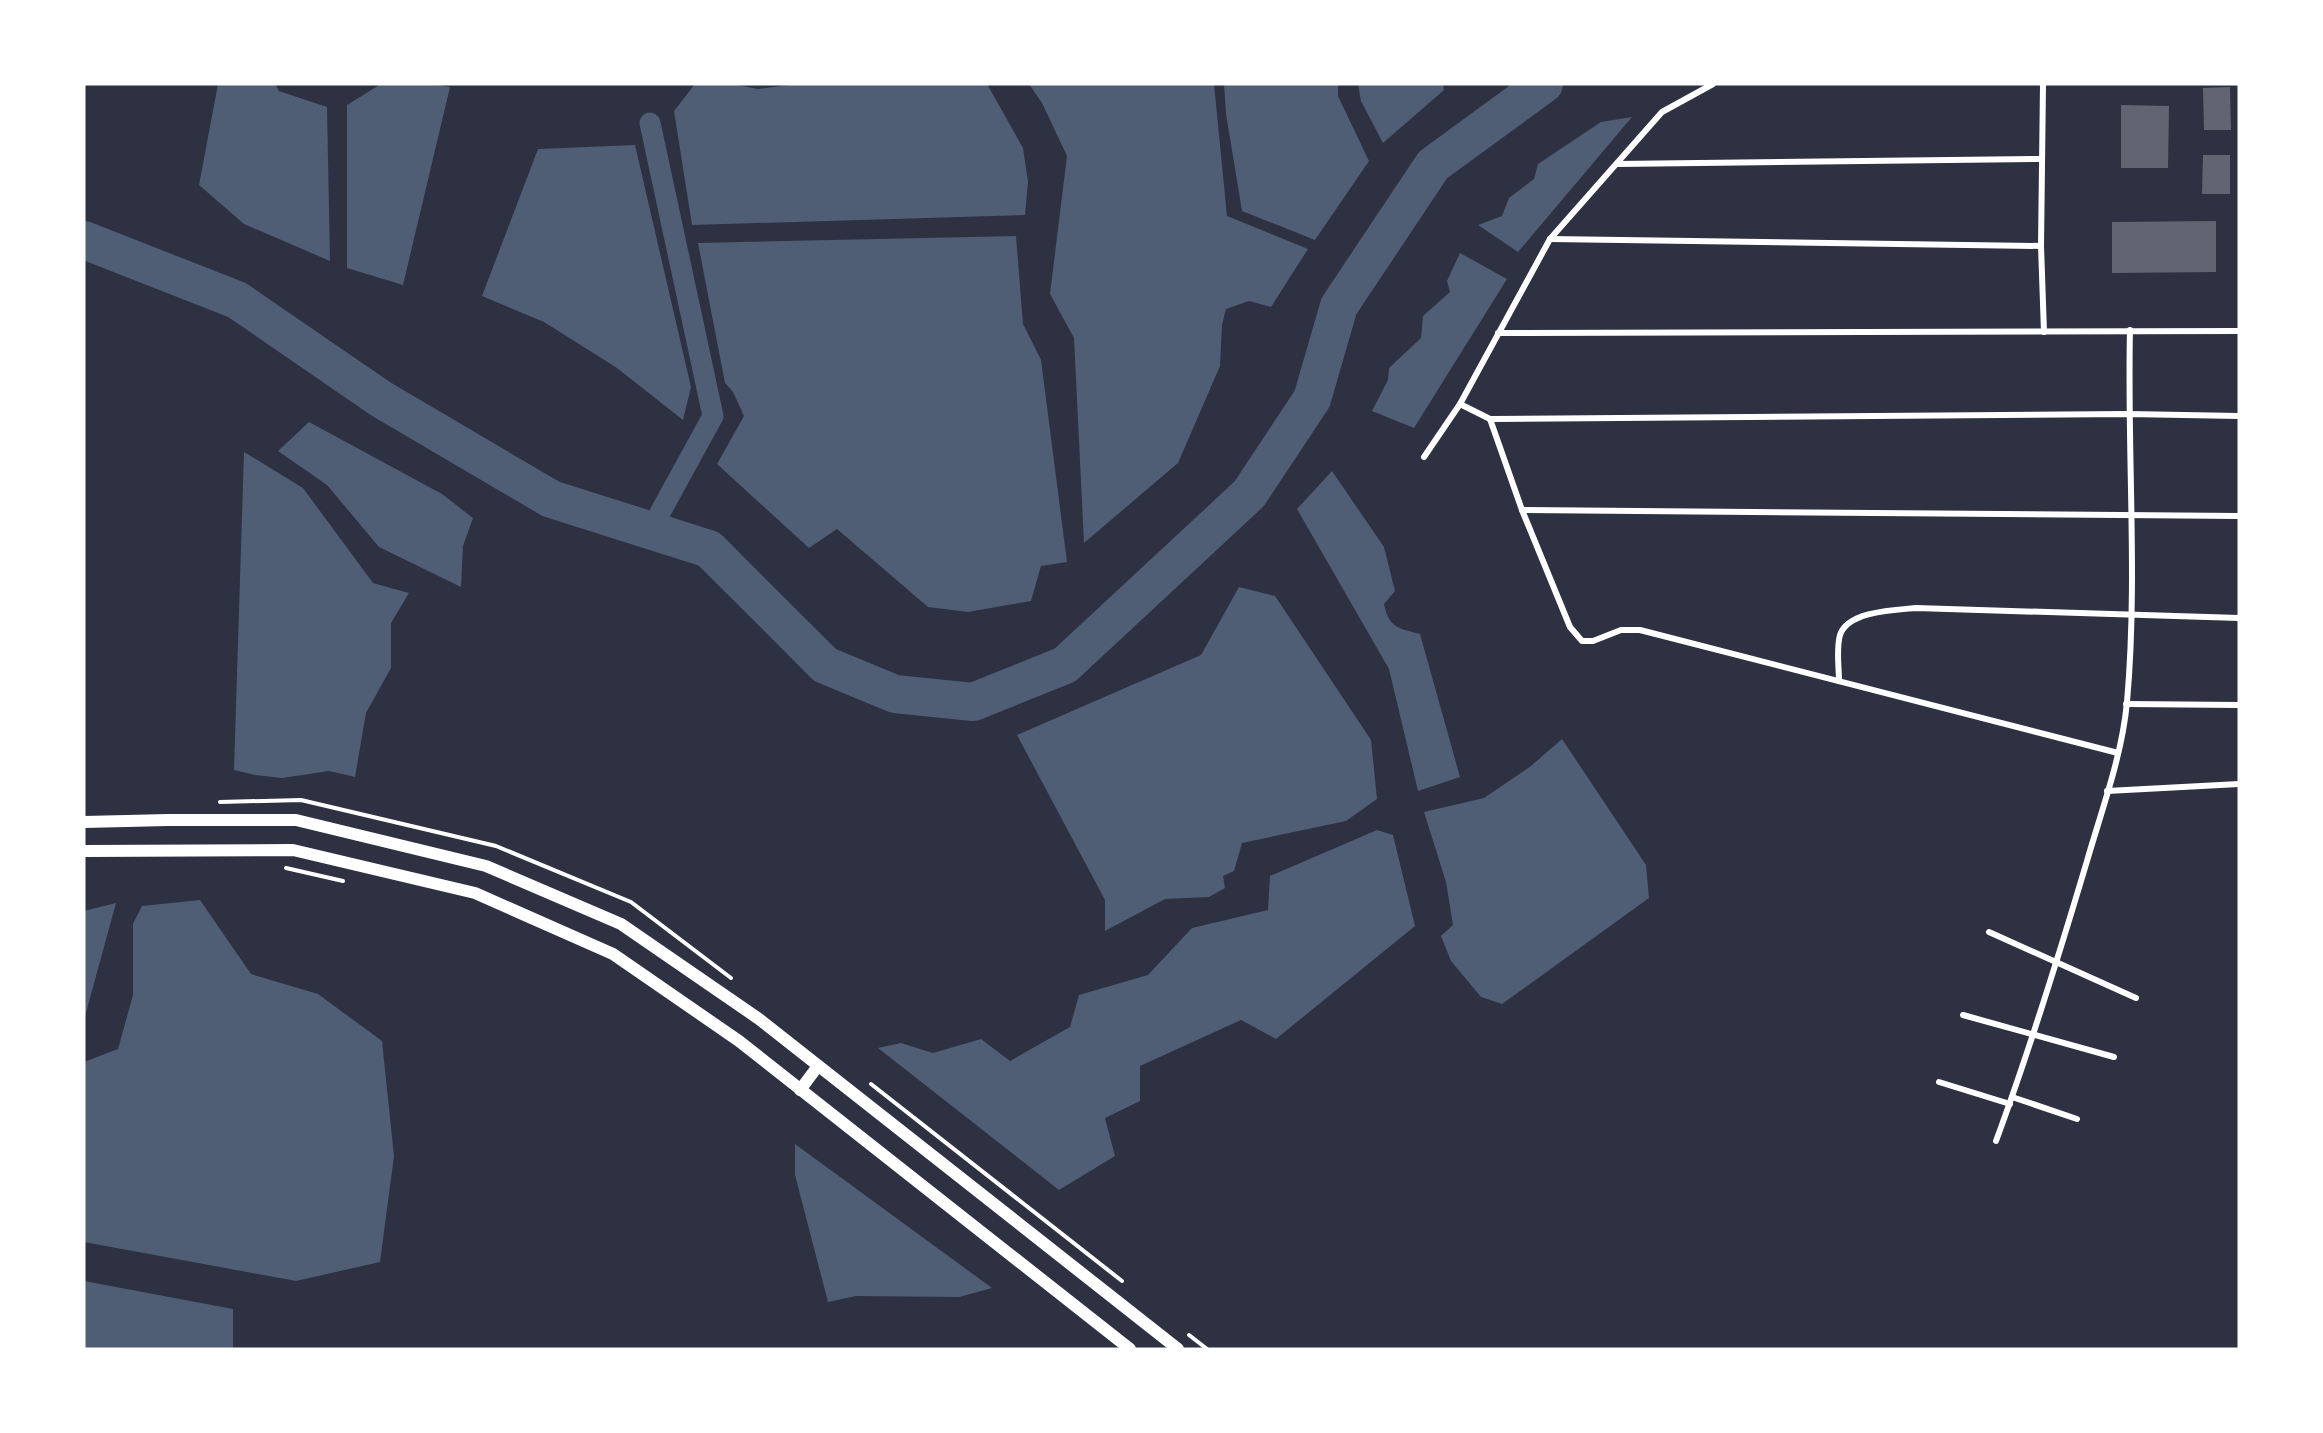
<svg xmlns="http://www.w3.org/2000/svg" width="2323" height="1433" font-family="Cabin,sans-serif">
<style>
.water{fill:#4f5d75}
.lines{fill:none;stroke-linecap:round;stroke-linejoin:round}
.canal{stroke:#4f5d75;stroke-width:21}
.river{stroke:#4f5d75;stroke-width:38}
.building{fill:#626471}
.path{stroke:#fff;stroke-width:4}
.minor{stroke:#fff;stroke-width:6}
.secondary{stroke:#fff;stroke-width:12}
</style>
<rect width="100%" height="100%" fill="#2d3142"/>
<g class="water">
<path d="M218 84H275L279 91 327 107 330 261 244 224 199 185Z"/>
<path d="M381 84H430L450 87 403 285 347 268V105Z"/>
<path d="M695 84H732L758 89 797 84H987L1023 148 1028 182 1025 215 692 225 674 111Z"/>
<path d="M1029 84H1214L1227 216 1308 249 1271 307 1249 301 1226 309 1222 325 1220 366 1178 463 1084 543 1074 338 1050 294 1067 156 1042 103Z"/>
<path d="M1224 84H1338V96L1369 161 1315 240 1242 211 1226 114Z"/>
<path d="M1358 84H1443L1444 90 1383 143 1361 101Z"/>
<path d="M1632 117 1518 252 1478 225 1502 216 1509 198 1534 179 1538 164 1601 122Z"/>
<path d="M635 145 691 387 683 420 617 368 544 322 482 296 538 149Z"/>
<path d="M1016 236 1023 324 1041 360 1067 562 1041 566 1031 601 968 612 928 607 837 529 809 548 717 464 744 416 733 392 725 383 698 243Z"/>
<path d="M1460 253 1507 279 1414 428 1372 411 1388 380 1389 368 1421 338 1423 316 1450 292 1447 281Z"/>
<path d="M309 422 442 494 473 518 463 546 461 587 379 547 327 485 278 451Z"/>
<path d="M244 452 303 488 373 583 409 593 391 623V668L366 713 355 777 329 771 282 778 255 775 234 770Z"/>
<path d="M1332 471 1384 547 1395 591 1384 604C1389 628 1398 628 1420 634L1460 777 1418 791 1389 669 1297 509Z"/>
<path d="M1239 587 1275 596 1371 740 1377 799 1346 821 1242 843 1234 871 1223 876 1225 888 1209 897 1165 899 1105 931V900L1017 735 1201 655Z"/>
<path d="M1562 739 1646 865 1649 898 1502 1004 1481 997 1451 961 1441 936 1453 925 1446 882 1424 812 1484 798 1531 766Z"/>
<path d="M1377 830 1393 835 1415 926 1276 1039 1241 1020 1140 1066V1101L1105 1118 1115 1156 1059 1190 878 1048 901 1043 933 1053 981 1039 1010 1061 1070 1027 1079 995 1148 975 1192 928 1268 910 1270 876Z"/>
<path d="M200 900 251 974 318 994 382 1041 394 1156 380 1262 296 1281 84 1242V1062L118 1049 133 995V924L142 906Z"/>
<path d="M116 903 84 1020V911Z"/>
<path d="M795 1144 992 1288 959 1297 856 1296 828 1302 795 1175Z"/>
<path d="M84 1281 233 1309V1349H84Z"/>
</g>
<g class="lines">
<path class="canal" d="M650 531 713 416 650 123"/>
<path class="river" d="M84 240 237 300 381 399 551 499 709 549 825 665 895 694 973 702 1065 665 1249 494 1312 399 1339 306 1433 165 1544 84"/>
</g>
<g class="building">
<path d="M2230 87 2231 130H2204L2203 88Z"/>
<path d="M2121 105 2169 106 2168 168H2121Z"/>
<path d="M2203 155H2230V194H2202Z"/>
<path d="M2216 221V272L2112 273V222Z"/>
</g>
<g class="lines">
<g class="path">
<path d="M220 802 301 800 496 846 631 902 731 978"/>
<path d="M286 868 343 881"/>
<path d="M871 1084 1122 1281"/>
<path d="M1189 1335 1207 1349"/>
</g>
<g class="minor">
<path d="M2043 84 2041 246 2044 332"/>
<path d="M1617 164 2041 159"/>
<path d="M1550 239 2041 246"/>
<path d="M1498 333 2239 331"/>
<path d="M1460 404 1490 419 2128 414 2239 416"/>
<path d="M1490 419 1522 510 1570 627 1582 641H1593L1621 630H1640L2118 753"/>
<path d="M1424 457 1460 404 1550 239 1662 112 1713 84"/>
<path d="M1522 510 2239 516"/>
<path d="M1839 681C1839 667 1836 649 1840 635 1848 611 1895 610 1916 608L2239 618"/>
<path d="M2126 704 2239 705"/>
<path d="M2107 791 2239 784"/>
<path d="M1989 932 2136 998"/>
<path d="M1963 1015 2114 1057"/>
<path d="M1939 1082 2010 1104"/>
<path d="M2012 1097 2077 1119"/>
<path d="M1996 1141C2030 1049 2059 955 2087 861 2102 809 2122 756 2127 702 2138 579 2127 454 2130 330"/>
</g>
<g class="secondary">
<path d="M84 822 168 820H296L486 866 621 924 759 1019 1178 1349"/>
<path d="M84 851 293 850 475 893 613 954 739 1041 1130 1349"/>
<path d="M800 1090 818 1066"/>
</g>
</g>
<rect width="2323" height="1433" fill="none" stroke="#ffffff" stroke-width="171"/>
</svg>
